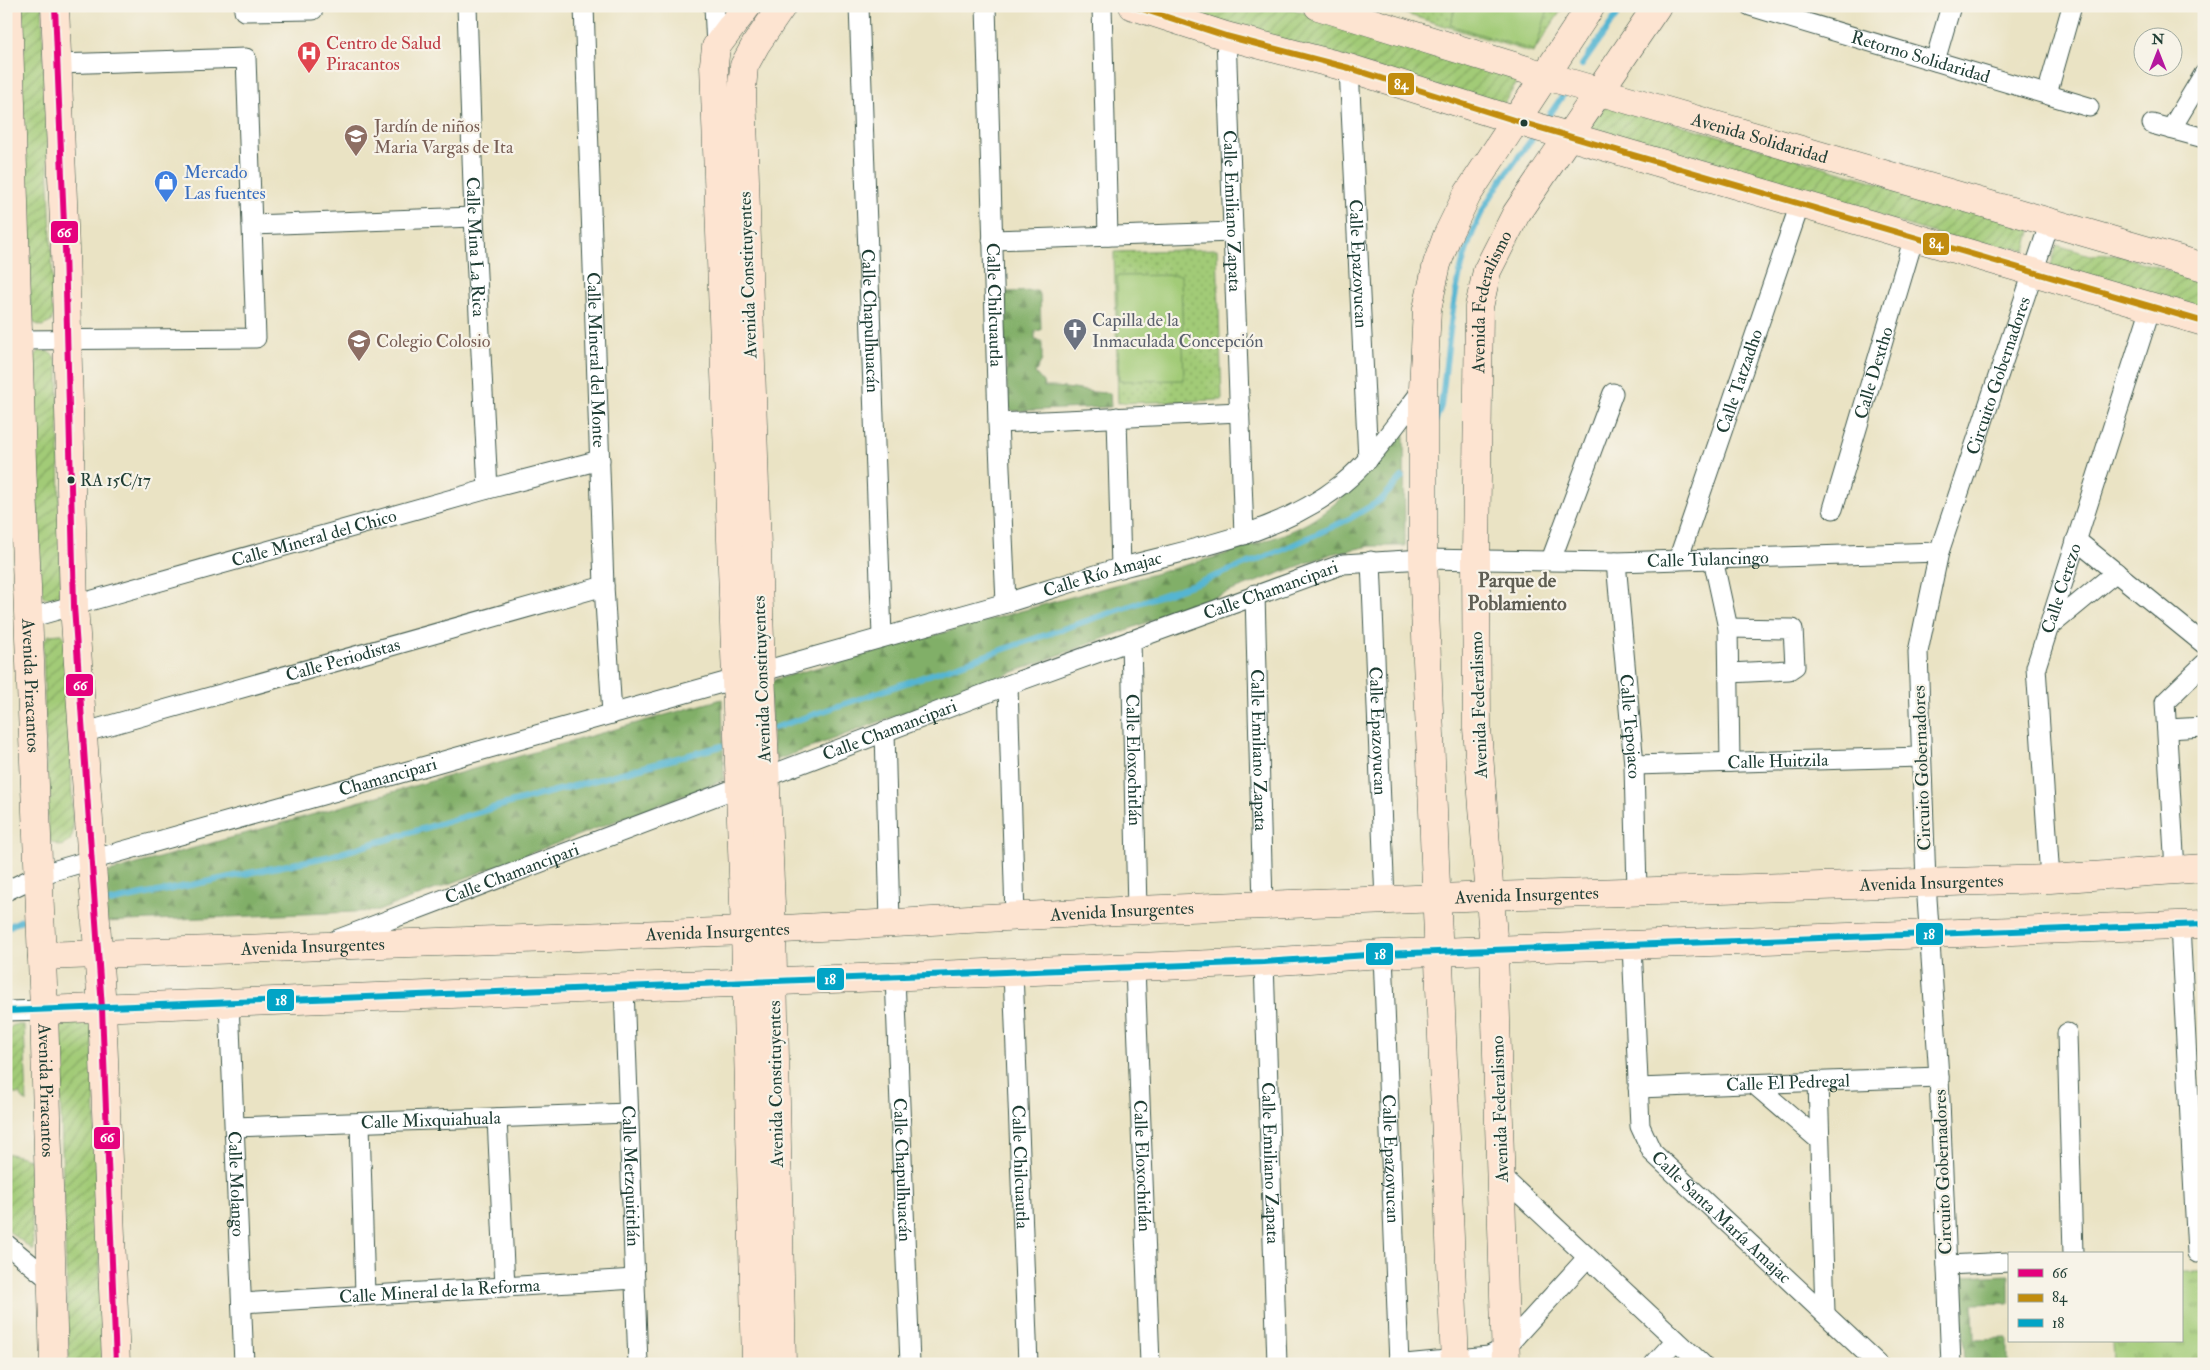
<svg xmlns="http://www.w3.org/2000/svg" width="2210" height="1370" font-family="'IM FELL Double Pica',serif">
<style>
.grass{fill:url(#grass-tufts);stroke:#608456}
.forest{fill:url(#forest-firs);stroke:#50764e}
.park{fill:url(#park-dots);stroke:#608456}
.garden{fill:url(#garden-furrows);stroke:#608456}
.pitch{fill:#a2cb77;stroke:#608456}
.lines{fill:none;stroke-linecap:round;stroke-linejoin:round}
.stream{stroke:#54b5d2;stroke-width:6}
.street-casing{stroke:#3d564a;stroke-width:21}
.secondary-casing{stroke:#3d564a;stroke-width:29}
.street{stroke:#fff;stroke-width:19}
.secondary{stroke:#fde4d1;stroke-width:28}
.bus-1-casing{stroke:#f7f3e8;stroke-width:10}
.bus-2-casing{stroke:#f7f3e8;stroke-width:10}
.bus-3-casing{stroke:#f7f3e8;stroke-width:10}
.bus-1{stroke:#e5007d;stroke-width:6}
.bus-2{stroke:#c18c0d;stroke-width:6}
.bus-3{stroke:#02a4c6;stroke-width:6}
.bus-dot{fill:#1f3d34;stroke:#f7f3e8;stroke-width:2}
.labels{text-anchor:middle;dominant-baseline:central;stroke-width:4.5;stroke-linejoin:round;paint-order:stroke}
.bus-label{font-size:17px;fill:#1f3d34;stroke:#f7f3e8;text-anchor:start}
.health-label{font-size:18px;fill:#be3a42;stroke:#f7f3e8;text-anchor:start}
.street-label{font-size:18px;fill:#1f3d34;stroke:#f7f3e8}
.education-label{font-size:18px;fill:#785e54;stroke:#f7f3e8;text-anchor:start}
.shop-label{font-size:18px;fill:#366cbe;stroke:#f7f3e8;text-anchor:start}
.worship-label{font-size:18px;fill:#5b616d;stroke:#f7f3e8;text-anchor:start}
.quarter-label{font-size:20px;font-weight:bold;fill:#5f5e53;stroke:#f7f3e8}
.line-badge{stroke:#f7f3e8;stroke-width:2}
.badge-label{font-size:14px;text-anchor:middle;font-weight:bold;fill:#fff}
</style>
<defs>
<pattern id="grass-tufts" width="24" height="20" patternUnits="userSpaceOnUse" patternTransform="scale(1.25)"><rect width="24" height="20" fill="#a2cb77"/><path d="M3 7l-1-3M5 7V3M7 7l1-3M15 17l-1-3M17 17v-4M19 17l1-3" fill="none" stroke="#83a662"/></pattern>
<pattern id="forest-firs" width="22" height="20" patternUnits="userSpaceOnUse" patternTransform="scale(1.25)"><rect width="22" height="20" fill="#81af68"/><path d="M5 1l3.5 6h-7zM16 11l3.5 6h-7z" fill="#699056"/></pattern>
<pattern id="park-dots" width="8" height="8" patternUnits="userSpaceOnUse" patternTransform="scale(1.25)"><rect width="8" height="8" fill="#a2cb77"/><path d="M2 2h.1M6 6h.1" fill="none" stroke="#83a662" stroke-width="1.8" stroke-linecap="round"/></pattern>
<pattern id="garden-furrows" width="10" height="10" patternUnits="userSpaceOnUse" patternTransform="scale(1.25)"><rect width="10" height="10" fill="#a2cb77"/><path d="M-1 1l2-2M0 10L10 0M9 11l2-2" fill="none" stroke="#83a662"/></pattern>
</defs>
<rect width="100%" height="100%" fill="#f7f3e8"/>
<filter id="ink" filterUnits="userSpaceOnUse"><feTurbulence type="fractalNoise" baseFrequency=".02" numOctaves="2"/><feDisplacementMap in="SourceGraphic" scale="10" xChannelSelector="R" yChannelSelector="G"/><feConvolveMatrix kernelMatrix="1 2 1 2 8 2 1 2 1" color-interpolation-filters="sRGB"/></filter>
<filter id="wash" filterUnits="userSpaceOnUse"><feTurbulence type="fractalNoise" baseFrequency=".0096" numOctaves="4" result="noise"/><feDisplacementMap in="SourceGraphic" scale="20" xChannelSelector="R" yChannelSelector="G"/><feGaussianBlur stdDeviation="1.12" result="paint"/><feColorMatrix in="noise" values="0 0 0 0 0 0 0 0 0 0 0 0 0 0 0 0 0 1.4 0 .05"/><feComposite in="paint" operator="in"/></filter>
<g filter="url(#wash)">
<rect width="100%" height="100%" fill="#eae3c4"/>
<path class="grass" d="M2181 1272H2204V1364H2113L2112 1341H2181Z"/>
<g class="forest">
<path d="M1037 291 1040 294 1041 330 1035 331V340L1042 341V360L1035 373 1043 382 1044 387C1067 386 1087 393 1110 393L1111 407 1012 411 1008 406 1003 292Z"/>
<path d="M1404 425 1405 546H1370L1331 554 774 761 769 681 1226 554C1250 545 1275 539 1298 528 1342 507 1374 463 1404 425Z"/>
<path d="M722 699 724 780 378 911 102 922V874Z"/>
<path d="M2009 1275V1303L1973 1304 1974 1339 2008 1338V1364H1965L1961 1277Z"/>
</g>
<g class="park">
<path d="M1380 6H1564L1533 53Z"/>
<path d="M1217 249 1222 400 1118 403 1114 252Z"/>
</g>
<g class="garden">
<path d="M18 6H42L54 313 51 322 42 326 34 323 31 313Z"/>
<path d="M1168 6H1282L1521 77 1502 106Z"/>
<path d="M1603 102 2032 228 2026 250 1951 238 1582 129Z"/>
<path d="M2057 245 2090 255 2114 254 2204 281V314L2050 268Z"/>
<path d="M40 351H47L54 356 58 364 61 597 44 598 40 588 32 365 33 357Z"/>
<path d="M62 634 67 641 73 832 70 841 61 846 51 842 48 832 43 642 49 635Z"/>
<path d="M92 1021 103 1364H69L58 1022Z"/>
<path d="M13 1025H24L27 1103 19 1094H6V1032Z"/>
<path d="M6 1153 30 1159 33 1250 6 1229Z"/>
</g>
<g class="pitch">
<path d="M1456 6H1549L1535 51 1450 25Z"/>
<path d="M1181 275 1184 380 1119 381 1117 276Z"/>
</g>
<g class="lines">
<g class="stream">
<path d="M1582 65 1623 6"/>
<path d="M1545 121 1566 91"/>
<path d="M1434 425 1441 406C1450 341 1451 273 1482 212 1495 186 1516 161 1534 136"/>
<path d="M774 728 1200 582 1282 550 1349 519 1381 500 1402 477"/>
<path d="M109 902 331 856 503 805 722 746"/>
<path d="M6 928 22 920"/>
</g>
</g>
</g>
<g filter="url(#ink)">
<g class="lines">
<g class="street-casing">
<g id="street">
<path id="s1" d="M467 6 474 217 488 489"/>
<path id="s2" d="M584 6 604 586 612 714"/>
<path d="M714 6 716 47"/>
<path id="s3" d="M859 6 882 636"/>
<path id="s4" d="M986 6 998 423 1006 603"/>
<path d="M1102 6 1108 236"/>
<path id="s5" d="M1750 6 2089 107"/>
<path d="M244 11 313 10V6"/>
<path id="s6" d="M1226 36 1244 535"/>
<path d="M1935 61 1951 6"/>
<path id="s7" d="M1349 68 1368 460"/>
<path d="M2047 94 2072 6"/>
<path d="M2152 124 2204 138"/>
<path d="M2171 129 2204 74"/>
<path d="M252 225 474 217"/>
<path d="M992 240 1233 232"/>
<path d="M19 340 256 338 246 58 58 64"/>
<path d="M1117 417 1121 568"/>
<path d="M998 423 1240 412"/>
<path id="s8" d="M1833 509 1914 237"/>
<path d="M2076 540 2204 644"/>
<path d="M1713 559 1728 628 1730 762"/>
<path d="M1551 560 1613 393"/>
<path id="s9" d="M1678 560 1800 204"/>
<path id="s10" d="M1371 561 1385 901"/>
<path id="s11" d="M1616 562 1634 765 1637 891"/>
<path id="s12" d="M1255 594 1263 905"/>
<path id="s13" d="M29 618 488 489 600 460"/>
<path d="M1728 628 1793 629 1795 666 1789 670 1729 673"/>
<path d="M2048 628 2116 572"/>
<path id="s14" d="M1131 640 1137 910"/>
<path d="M1008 685 1015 916"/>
<path d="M2167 729 2204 727"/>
<path d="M885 731 890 922"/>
<path id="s15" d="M82 733 604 586"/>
<path id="s16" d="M1634 765 1921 757"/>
<path d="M2175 870 2165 702 2204 664"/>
<path id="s17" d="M2050 879 2036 667 2151 307"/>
<path id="s18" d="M6 891 39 875 91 860 1006 603C1045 591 1084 578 1123 567 1198 547 1279 534 1342 484 1374 458 1398 421 1423 389"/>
<path d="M2180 925 2197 1253"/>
<path id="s19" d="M336 940 1008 685 1343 564 1423 559 1616 562 1939 552"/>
<path id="s20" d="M1632 945 1640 1126 1652 1152 1878 1364"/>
<path id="s21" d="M1383 954 1399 1364"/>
<path id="s22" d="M1264 962 1277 1364"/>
<path id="s23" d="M1135 967 1150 1364"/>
<path id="s24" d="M1013 971 1028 1364"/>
<path id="s25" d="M895 976 910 1364"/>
<path id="s26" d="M624 988 638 1364"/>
<path id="s27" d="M229 1003 244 1364"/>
<path d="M6 1011 44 1010"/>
<path d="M2067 1033 2073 1254"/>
<path d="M1818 1082 1825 1312"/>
<path d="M1754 1084 1819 1140"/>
<path id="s28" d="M1638 1088 1939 1077"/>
<path d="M497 1118 505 1287"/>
<path d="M360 1123 365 1295"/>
<path id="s29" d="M235 1127 629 1113"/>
<path d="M1502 1177 1702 1364"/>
<path d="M6 1244 50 1280"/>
<path d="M1947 1265 2009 1262"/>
<path id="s30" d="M242 1303 635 1279"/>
<path d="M1405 1364 1489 1356 1505 1348 1587 1258"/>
<path d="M1654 1364 1676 1340"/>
<path id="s31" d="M1951 1364 1939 1077 1926 883 1918 652 1939 552 2050 222"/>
</g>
</g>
<g class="secondary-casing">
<g id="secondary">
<path id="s32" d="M8 6 22 462 44 1010 54 1364"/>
<path d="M55 6 65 249 74 606 102 1008 116 1364"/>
<path d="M747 6 716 47 714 64 745 931 756 1364"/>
<path d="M1133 6 1226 36 1349 68 1517 121 2204 322"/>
<path id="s33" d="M1318 6 1546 76 2204 267"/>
<path id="s34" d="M42 956 745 931 1137 910 1490 896 2050 879 2204 868"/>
<path d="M44 1010 1264 962 1383 954 2204 924"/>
<path d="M782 1364 772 929 761 671 742 89 744 66 756 44 782 6"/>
<path d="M1455 1364 1423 559V389L1427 309 1437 264 1447 236 1467 195 1591 6"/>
<path id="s35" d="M1506 1364 1494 950 1477 728 1476 559 1479 307 1487 271 1516 214 1657 6"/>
</g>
</g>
<use href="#street" class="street"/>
<use href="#secondary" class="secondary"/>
<g class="bus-1-casing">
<path id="bus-1" d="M55 6 65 249 74 606 102 1008 116 1364"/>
</g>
<g class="bus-2-casing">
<path id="bus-2" d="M1133 6 1226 36 1349 68 1517 121 2204 322"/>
</g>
<g class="bus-3-casing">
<path id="bus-3" d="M6 1011 1264 962 1383 954 2204 924"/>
</g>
<use href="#bus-1" class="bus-1"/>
<use href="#bus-2" class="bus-2"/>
<use href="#bus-3" class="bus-3"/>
</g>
</g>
<defs>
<g id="hospital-pin" transform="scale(1.25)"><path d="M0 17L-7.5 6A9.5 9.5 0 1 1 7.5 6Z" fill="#e0444e" stroke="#f7f3e8"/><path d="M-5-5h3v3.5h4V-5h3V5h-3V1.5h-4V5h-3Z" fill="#fff"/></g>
<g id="school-pin" transform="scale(1.25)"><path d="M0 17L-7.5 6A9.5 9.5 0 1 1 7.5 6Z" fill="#8d6e63" stroke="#f7f3e8"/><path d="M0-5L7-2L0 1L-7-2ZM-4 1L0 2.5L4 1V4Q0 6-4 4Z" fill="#fff"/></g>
<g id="shop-pin" transform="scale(1.25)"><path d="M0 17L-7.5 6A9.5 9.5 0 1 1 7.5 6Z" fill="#3f7fe0" stroke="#f7f3e8"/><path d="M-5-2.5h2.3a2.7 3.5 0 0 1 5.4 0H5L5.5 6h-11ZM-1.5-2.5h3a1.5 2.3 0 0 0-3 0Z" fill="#fff"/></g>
<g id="church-pin" transform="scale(1.25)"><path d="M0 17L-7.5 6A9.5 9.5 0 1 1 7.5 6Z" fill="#6b7280" stroke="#f7f3e8"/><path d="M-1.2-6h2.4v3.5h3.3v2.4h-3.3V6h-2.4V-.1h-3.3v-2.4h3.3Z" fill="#fff"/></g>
</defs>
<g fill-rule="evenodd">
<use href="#hospital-pin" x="309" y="53"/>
<use href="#school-pin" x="356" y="136"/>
<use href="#shop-pin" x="166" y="182"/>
<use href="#church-pin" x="1075" y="330"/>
<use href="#school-pin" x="359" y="341"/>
</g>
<g class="bus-dot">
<circle cx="1524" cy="123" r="4.5"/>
<circle cx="71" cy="480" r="4.5"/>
</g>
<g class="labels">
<g class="bus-label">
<text x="80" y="480">RA 15C/17</text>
</g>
<g class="health-label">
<text x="326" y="43">Centro de Salud<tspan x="326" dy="21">Piracantos</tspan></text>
</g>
<g class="street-label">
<text stroke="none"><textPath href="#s5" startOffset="178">Retorno Solidaridad</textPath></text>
<text stroke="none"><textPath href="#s33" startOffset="461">Avenida Solidaridad</textPath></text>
<text stroke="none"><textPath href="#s6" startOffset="175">Calle Emiliano Zapata</textPath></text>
<text stroke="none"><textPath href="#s1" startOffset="241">Calle Mina La Rica</textPath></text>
<text stroke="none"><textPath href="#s7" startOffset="196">Calle Epazoyucan</textPath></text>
<text transform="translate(748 275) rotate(-92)">Avenida Constituyentes</text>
<text stroke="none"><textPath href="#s35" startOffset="1065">Avenida Federalismo</textPath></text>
<text stroke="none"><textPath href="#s4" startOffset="299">Calle Chilcuautla</textPath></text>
<text stroke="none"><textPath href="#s3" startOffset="315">Calle Chapulhuacán</textPath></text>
<text stroke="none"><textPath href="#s2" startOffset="354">Calle Mineral del Monte</textPath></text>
<text stroke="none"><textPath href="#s8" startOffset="142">Calle Dextho</textPath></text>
<text stroke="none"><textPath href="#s31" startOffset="1001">Circuito Gobernadores</textPath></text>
<text stroke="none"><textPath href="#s9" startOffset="189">Calle Tatzadho</textPath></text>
<text stroke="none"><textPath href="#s13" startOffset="296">Calle Mineral del Chico</textPath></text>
<text stroke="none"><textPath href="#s19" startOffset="1440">Calle Tulancingo</textPath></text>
<text stroke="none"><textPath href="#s18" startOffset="1142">Calle Río Amajac</textPath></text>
<text stroke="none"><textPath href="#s17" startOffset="295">Calle Cerezo</textPath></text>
<text stroke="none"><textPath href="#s19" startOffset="998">Calle Chamancipari</textPath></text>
<text stroke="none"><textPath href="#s15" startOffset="271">Calle Periodistas</textPath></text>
<text transform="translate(762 679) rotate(-92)">Avenida Constituyentes</text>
<text stroke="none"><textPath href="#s32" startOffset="680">Avenida Piracantos</textPath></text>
<text transform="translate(1479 705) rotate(-92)">Avenida Federalismo</text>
<text stroke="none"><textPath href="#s11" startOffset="165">Calle Tepojaco</textPath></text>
<text stroke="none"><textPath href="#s19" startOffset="592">Calle Chamancipari</textPath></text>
<text stroke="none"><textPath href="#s10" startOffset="170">Calle Epazoyucan</textPath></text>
<text stroke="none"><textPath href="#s12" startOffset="156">Calle Emiliano Zapata</textPath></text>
<text stroke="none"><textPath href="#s14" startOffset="120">Calle Eloxochitlán</textPath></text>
<text stroke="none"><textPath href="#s16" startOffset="144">Calle Huitzila</textPath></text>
<text transform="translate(1922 768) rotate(-92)">Circuito Gobernadores</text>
<text stroke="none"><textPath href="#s18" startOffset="399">Chamancipari</textPath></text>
<text stroke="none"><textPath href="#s19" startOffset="188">Calle Chamancipari</textPath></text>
<text stroke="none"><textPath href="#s34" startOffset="1891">Avenida Insurgentes</textPath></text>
<text stroke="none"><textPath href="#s34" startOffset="1486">Avenida Insurgentes</textPath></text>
<text stroke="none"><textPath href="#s34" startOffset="1081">Avenida Insurgentes</textPath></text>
<text stroke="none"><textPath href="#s34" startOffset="676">Avenida Insurgentes</textPath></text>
<text stroke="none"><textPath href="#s34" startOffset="271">Avenida Insurgentes</textPath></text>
<text stroke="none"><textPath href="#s28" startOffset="150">Calle El Pedregal</textPath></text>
<text transform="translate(776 1084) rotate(-91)">Avenida Constituyentes</text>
<text stroke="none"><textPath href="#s32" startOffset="1085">Avenida Piracantos</textPath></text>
<text transform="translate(1500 1109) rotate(-92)">Avenida Federalismo</text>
<text stroke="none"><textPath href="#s29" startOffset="196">Calle Mixquiahuala</textPath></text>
<text stroke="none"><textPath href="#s21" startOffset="205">Calle Epazoyucan</textPath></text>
<text stroke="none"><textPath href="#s22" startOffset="201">Calle Emiliano Zapata</textPath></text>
<text stroke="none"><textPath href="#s23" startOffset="199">Calle Eloxochitlán</textPath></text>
<text stroke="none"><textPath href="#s24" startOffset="196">Calle Chilcuautla</textPath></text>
<text stroke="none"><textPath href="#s25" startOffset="194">Calle Chapulhuacán</textPath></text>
<text transform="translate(1943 1172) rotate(-92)">Circuito Gobernadores</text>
<text stroke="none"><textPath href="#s26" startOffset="188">Calle Metzquititlán</textPath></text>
<text stroke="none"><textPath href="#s27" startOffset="181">Calle Molango</textPath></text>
<text stroke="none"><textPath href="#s20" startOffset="305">Calle Santa María Amajac</textPath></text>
<text stroke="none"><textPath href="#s30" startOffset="198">Calle Mineral de la Reforma</textPath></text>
</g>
<g class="education-label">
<text x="374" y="126">Jardín de niños<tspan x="374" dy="21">Maria Vargas de Ita</tspan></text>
<text x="376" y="341">Colegio Colosio</text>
</g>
<g class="shop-label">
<text x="184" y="172">Mercado<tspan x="184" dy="21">Las fuentes</tspan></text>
</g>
<g class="worship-label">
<text x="1092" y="320">Capilla de la<tspan x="1092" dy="21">Inmaculada Concepción</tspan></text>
</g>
<g class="quarter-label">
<text x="1517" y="580">Parque de<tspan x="1517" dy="23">Poblamiento</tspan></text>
</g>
</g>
<g class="line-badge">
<rect x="1387" y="72" width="28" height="24" rx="5" fill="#c18c0d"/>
<rect x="50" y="220" width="29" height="24" rx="5" fill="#e5007d"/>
<rect x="1922" y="232" width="28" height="24" rx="5" fill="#c18c0d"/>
<rect x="65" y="673" width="29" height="24" rx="5" fill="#e5007d"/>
<rect x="1915" y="922" width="29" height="24" rx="5" fill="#02a4c6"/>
<rect x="1365" y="942" width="29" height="24" rx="5" fill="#02a4c6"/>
<rect x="816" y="967" width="29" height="24" rx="5" fill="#02a4c6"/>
<rect x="266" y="988" width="29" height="24" rx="5" fill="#02a4c6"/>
<rect x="93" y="1126" width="28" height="24" rx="5" fill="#e5007d"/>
</g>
<g class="badge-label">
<text x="1401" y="89">84</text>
<text x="64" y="237">66</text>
<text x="1936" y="248">84</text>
<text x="80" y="690">66</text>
<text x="1929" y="939">18</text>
<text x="1380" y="959">18</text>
<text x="830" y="984">18</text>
<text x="281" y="1005">18</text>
<text x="107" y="1142">66</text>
</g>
<rect width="2210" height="1370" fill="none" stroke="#f7f3e8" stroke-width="25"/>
<rect x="2008" y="1252" width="175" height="90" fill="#f7f3e8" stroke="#a1aaa0"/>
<rect x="2018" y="1269" width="25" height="8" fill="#e5007d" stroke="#a1aaa0"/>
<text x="2052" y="1278" font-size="15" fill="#1f3d34">66</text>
<rect x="2018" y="1294" width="25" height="8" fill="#c18c0d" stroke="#a1aaa0"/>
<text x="2052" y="1302" font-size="15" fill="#1f3d34">84</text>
<rect x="2018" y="1319" width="25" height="8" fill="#02a4c6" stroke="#a1aaa0"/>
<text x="2052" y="1328" font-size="15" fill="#1f3d34">18</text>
<g transform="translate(2158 52)"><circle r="24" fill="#f7f3e8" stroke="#a1aaa0"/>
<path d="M0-4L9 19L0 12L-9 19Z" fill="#b5179e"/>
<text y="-8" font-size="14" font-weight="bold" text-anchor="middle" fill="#1f3d34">N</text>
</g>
</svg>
